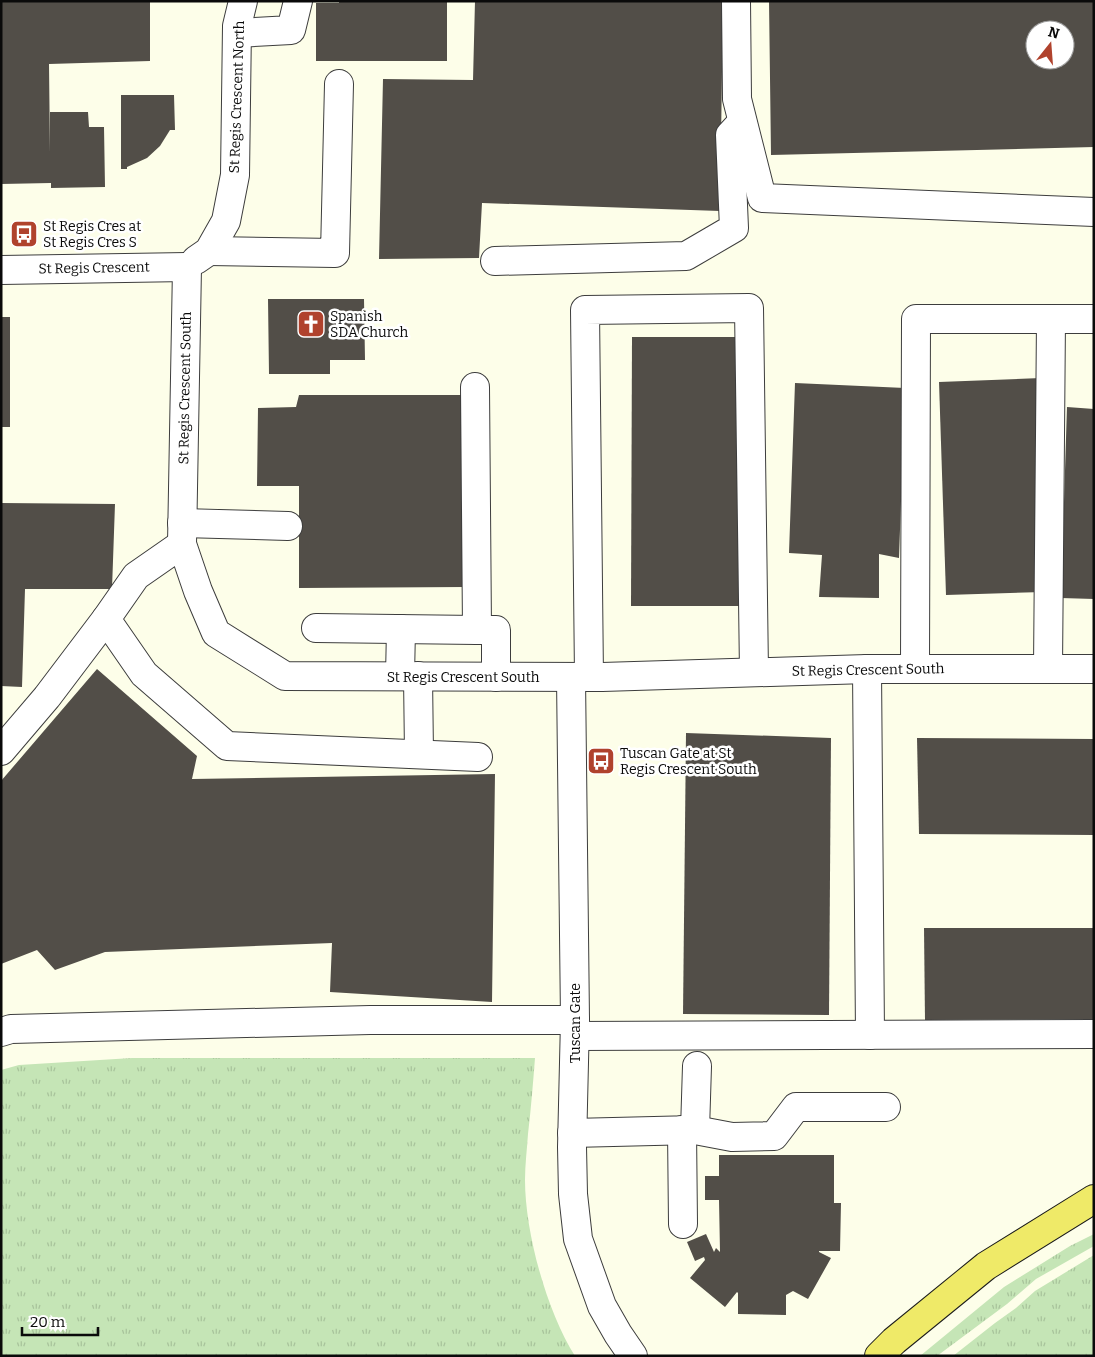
<svg xmlns="http://www.w3.org/2000/svg" width="1095" height="1357" font-family="Bitter,serif">
<style>
.grass{fill:url(#grass-tufts)}
.building{fill:#524e48;fill-rule:evenodd}
.lines{fill:none;stroke-linecap:round;stroke-linejoin:round}
.minor-casing{stroke:#3d3d3d;stroke-width:30}
.major-casing{stroke:#1b1b1b;stroke-width:30}
.minor{stroke:#fff;stroke-width:28}
.major{stroke:#efea68;stroke-width:28}
.labels{text-anchor:middle;dominant-baseline:central;stroke-width:5;stroke-linejoin:round;paint-order:stroke}
.street-label{font-size:14px;fill:#0a0a0a;stroke:#fff}
.poi-label{font-size:14px;fill:#0a0a0a;stroke:#fff;text-anchor:start}
</style>
<defs>
<pattern id="grass-tufts" width="24" height="20" patternUnits="userSpaceOnUse" patternTransform="scale(1.25)"><rect width="24" height="20" fill="#c5e5b6"/><path d="M3 7l-1-3M5 7V3M7 7l1-3M15 17l-1-3M17 17v-4M19 17l1-3" fill="none" stroke="#a8c39b"/></pattern>
</defs>
<rect width="100%" height="100%" fill="#fdfee9"/>
<g class="grass">
<path d="M132 1058H535C533 1083 531 1109 528 1134 527 1149 525 1165 525 1180 525 1233 547 1312 575 1356H1V1070L19 1065Z"/>
<path d="M1094 1234V1246L1036 1279 1007 1304 937 1356H920L1004 1287 1070 1246Z"/>
<path d="M1094 1255V1356H953L995 1323 1016 1308 1035 1291Z"/>
</g>
<g class="building">
<path d="M1 1H150V61L49 64 50 153V112H88L89 127H104L105 187 51 188V183L1 184Z"/>
<path d="M339 1H447V61H316V3H339Z"/>
<path d="M475 1H723L720 211 482 203 479 258 379 259 383 79 473 80Z"/>
<path d="M769 1H1094V147L771 155ZM1035 30H1065V60H1035Z"/>
<path d="M121 95H174L175 130H170L160 146 147 158 127 167V169H121Z"/>
<path d="M268 299H364L365 360H330V374H269Z"/>
<rect x="1" y="317" width="9" height="110"/>
<path d="M632 337H740V606H631Z"/>
<path d="M1041 378 1043 592 946 595 939 382Z"/>
<path d="M795 383 905 388 899 558 879 554V598L819 597 822 555 789 553Z"/>
<path d="M299 395H464L465 587 299 588V486H257L258 408 296 407Z"/>
<path d="M1067 407 1094 409V599L1061 598Z"/>
<path d="M1 503 115 504 112 589H25L22 687 1 686Z"/>
<path d="M97 669 197 756 192 779 495 774 492 1002 330 992 332 943 105 952 55 970 37 950 1 964V781Z"/>
<path d="M686 733 831 738 829 1015 683 1014Z"/>
<path d="M917 738 1094 739V835L919 834Z"/>
<path d="M924 928H1094V1019L925 1020Z"/>
<path d="M719 1155H834V1203H841L840 1251H819V1252L831 1258 808 1299 793 1291 786 1295V1315L738 1314V1293L737 1292 725 1307 690 1278 705 1260 704 1257 695 1261 687 1242 706 1234 714 1252 716 1248 720 1252 719 1200H705V1176H719Z"/>
</g>
<g class="lines">
<g class="minor-casing">
<g id="minor">
<path d="M736 1 737 99 762 198 1094 212"/>
<path d="M237 33 291 30 298 1"/>
<path d="M209 251 335 253 339 84"/>
<path d="M196 260 209 251 226 221 235 175 237 26 243 1"/>
<path d="M495 261 686 256 734 228 730 135 742 122"/>
<path d="M187 267 182 544 198 591 216 633 285 676 602 677 867 669H1094"/>
<path d="M1 270 187 267"/>
<path d="M182 523 288 526"/>
<path d="M182 544 136 576 106 619 144 674 227 746 478 757"/>
<path d="M316 628 477 630 475 387"/>
<path d="M477 630H496V677"/>
<path d="M867 669 870 1035"/>
<path d="M915 669 916 319H1094"/>
<path d="M1048 669 1051 319"/>
<path d="M400 676 401 629"/>
<path d="M418 676 419 754"/>
<path d="M571 677 575 1020 572 1147 573 1194 578 1239 602 1306 618 1334 633 1356"/>
<path d="M589 677 585 310 749 308 754 672"/>
<path d="M1 751 47 697 106 619"/>
<path d="M1 1032 11 1029 370 1020H575"/>
<path d="M575 1036 1094 1034"/>
<path d="M682 1130 683 1224"/>
<path d="M695 1130 732 1137 774 1136 796 1107H886"/>
<path d="M572 1133 695 1130 697 1066"/>
</g>
</g>
<g class="major-casing">
<path id="major" d="M879 1356 894 1341 986 1266 1094 1199"/>
</g>
<use href="#minor" class="minor"/>
<use href="#major" class="major"/>
</g>
<defs>
<g id="bus-square" transform="scale(1.4375)"><rect x="-9" y="-9" width="18" height="18" rx="4" fill="#b0422d" stroke="#fff"/><path d="M-5-6H5V4H4V6H2V4H-2V6H-4V4H-5ZM-3.5-4V0h7V-4ZM-3.5 1.2v1.5H-2V1.2ZM2 1.2v1.5H3.5V1.2Z" fill="#fff"/></g>
<g id="church-square" transform="scale(1.4375)"><rect x="-9" y="-9" width="18" height="18" rx="4" fill="#b0422d" stroke="#fff"/><path d="M-1.2-6h2.4v3.5h3.3v2.4h-3.3V6h-2.4V-.1h-3.3v-2.4h3.3Z" fill="#fff"/></g>
</defs>
<g fill-rule="evenodd">
<use href="#bus-square" x="24" y="234"/>
<use href="#church-square" x="311" y="324"/>
<use href="#bus-square" x="601" y="761"/>
</g>
<g class="labels">
<g class="street-label">
<text transform="translate(237 97) rotate(-88)">St Regis Crescent North</text>
<text transform="translate(94 268) rotate(-1)">St Regis Crescent</text>
<text transform="translate(185 388) rotate(-89)">St Regis Crescent South</text>
<text transform="translate(868 670) rotate(-1)">St Regis Crescent South</text>
<text x="463" y="677">St Regis Crescent South</text>
<text transform="translate(575 1023) rotate(-90)">Tuscan Gate</text>
</g>
<g class="poi-label">
<text x="43" y="226">St Regis Cres at<tspan x="43" dy="16">St Regis Cres S</tspan></text>
<text x="330" y="316">Spanish<tspan x="330" dy="16">SDA Church</tspan></text>
<text x="620" y="753">Tuscan Gate at St<tspan x="620" dy="16">Regis Crescent South</tspan></text>
</g>
</g>
<rect width="1095" height="1357" fill="none" stroke="#0a0a0a" stroke-width="5"/>
<g transform="translate(1050 45) rotate(17)"><circle r="24" fill="#ffffff" stroke="#9d9d9d"/>
<path d="M0-4L9 19L0 12L-9 19Z" fill="#b0422d"/>
<text y="-8" font-size="14" font-weight="bold" text-anchor="middle" fill="#0a0a0a">N</text>
</g>
<path d="M22 1327v8h76v-8" fill="none" stroke="#0a0a0a" stroke-width="2.5"/>
<text x="30" y="1327" font-size="15" fill="#0a0a0a" stroke="#ffffff" stroke-width="4" paint-order="stroke">20 m</text>
</svg>
